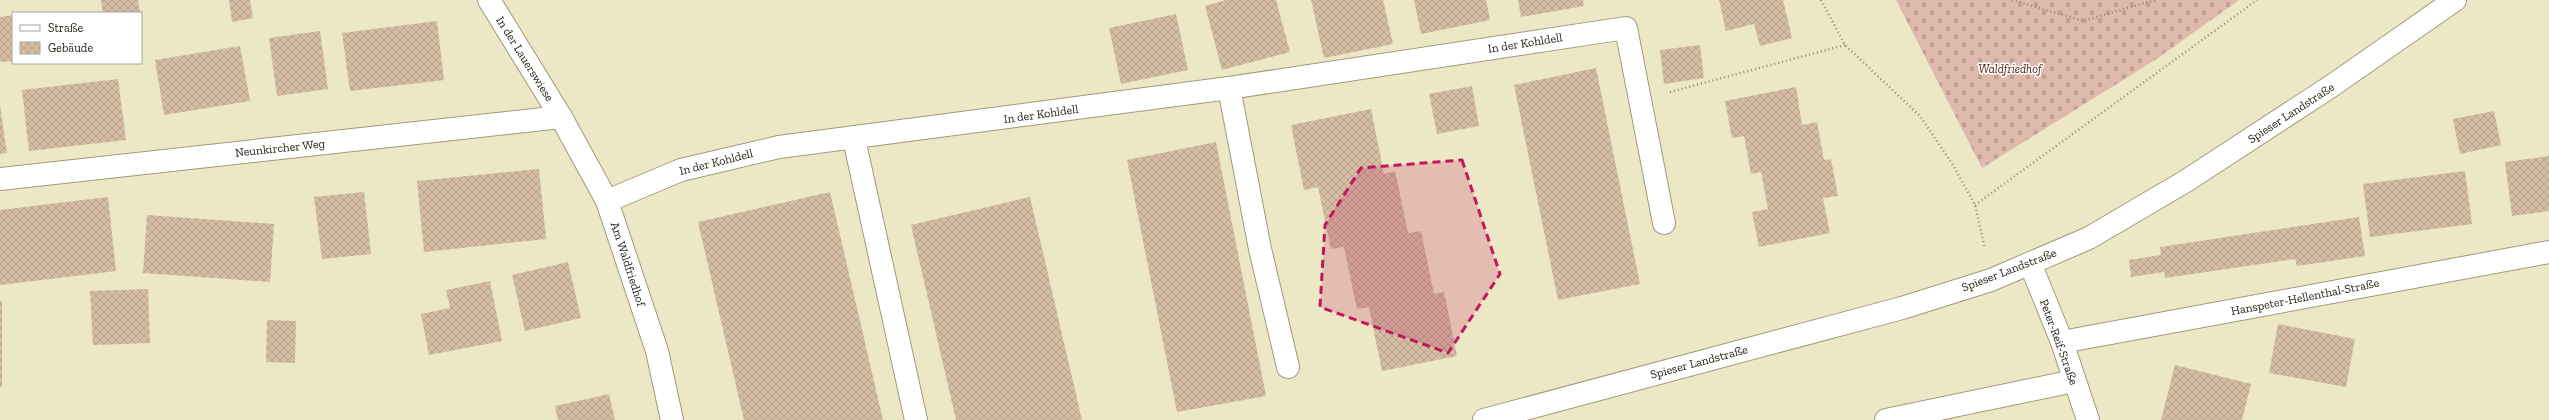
<svg xmlns="http://www.w3.org/2000/svg" width="2549" height="420" font-family="'Zilla Slab',serif">
<style>
.cemetery{fill:url(#cemetery-stones)}
.building{fill:url(#building-cross-hatch)}
.lines{fill:none;stroke-linecap:round;stroke-linejoin:round}
.service-casing{stroke:#a09b7b;stroke-width:24}
.minor-casing{stroke:#a09b7b;stroke-width:24}
.tertiary-casing{stroke:#a09b7b;stroke-width:24}
.path{stroke:#8f8b73;stroke-width:2.5;stroke-dasharray:1 3;stroke-linecap:butt}
.service{stroke:#fff;stroke-width:22}
.minor{stroke:#fff;stroke-width:22}
.tertiary{stroke:#fff;stroke-width:22}
.marked{fill:#c2185b;fill-opacity:0.2;stroke:#c2185b;stroke-width:3;stroke-dasharray:8 5;stroke-linejoin:round}
.labels{text-anchor:middle;dominant-baseline:central;stroke-width:3;stroke-linejoin:round;paint-order:stroke}
.street-label{font-size:12px;fill:#1f1d10;stroke:#fff}
.park-label{font-size:12px;font-style:italic;fill:#4d1c09;stroke:#fff}
</style>
<defs>
<pattern id="cemetery-stones" width="16" height="16" patternUnits="userSpaceOnUse"><rect width="16" height="16" fill="#dfb9ac"/><path d="M2 7V4a2 2 0 0 1 4 0v3zM10 15v-3a2 2 0 0 1 4 0v3z" fill="#bf9f93"/></pattern>
<pattern id="building-cross-hatch" width="8" height="8" patternUnits="userSpaceOnUse"><rect width="8" height="8" fill="#d4bda2"/><path d="M0 0l8 8M0 8l8-8" fill="none" stroke="#b6a28a"/></pattern>
</defs>
<rect width="100%" height="100%" fill="#ece7c5"/>
<path class="cemetery" d="M1896 0H2239L2155 60 1982 168Z"/>
<g class="building">
<path d="M101 0H138L140 13H103Z"/>
<path d="M229 0H250L253 18 232 22Z"/>
<path d="M1226 0H1276L1290 52 1222 70 1205 6Z"/>
<path d="M1311 0H1383L1393 44 1324 58Z"/>
<path d="M1414 0H1486L1490 20 1421 34Z"/>
<path d="M1518 0H1583L1584 6 1521 17Z"/>
<path d="M1719 0H1783L1792 38 1760 46 1754 24 1726 31Z"/>
<path d="M1176 14 1188 70 1121 84 1109 28Z"/>
<path d="M13 15V61L0 62V17Z"/>
<path d="M437 21 444 80 350 91 342 33Z"/>
<path d="M320 31 328 89 277 96 269 38Z"/>
<path d="M1700 45 1704 78 1664 84 1660 50Z"/>
<path d="M240 46 250 101 164 115 155 60Z"/>
<path d="M1596 68 1640 284 1558 300 1514 85Z"/>
<path d="M118 79 126 140 29 151 22 90Z"/>
<path d="M1472 86 1479 126 1437 134 1429 94Z"/>
<path d="M1796 87 1802 125 1817 122 1824 160 1831 159 1838 196 1823 198 1830 233 1759 247 1752 212 1768 209 1761 172 1751 174 1744 136 1732 138 1725 101Z"/>
<path d="M0 106 7 153 0 154Z"/>
<path d="M1371 109 1384 174 1395 171 1408 233 1421 231 1434 294 1444 292 1457 356 1382 371 1369 307 1357 309 1344 247 1331 249 1318 187 1304 190 1291 125Z"/>
<path d="M2494 111 2501 145 2460 154 2453 119Z"/>
<path d="M1216 142 1266 396 1177 412 1127 160Z"/>
<path d="M2549 156V211L2512 216 2505 162Z"/>
<path d="M539 169 546 239 424 252 417 181Z"/>
<path d="M2465 171 2472 224 2370 237 2363 184Z"/>
<path d="M364 192 371 254 322 259 314 197Z"/>
<path d="M830 192 883 420H744L698 222Z"/>
<path d="M108 197 116 271 0 285V210Z"/>
<path d="M1030 197 1082 420H956L911 225Z"/>
<path d="M147 215 274 224 270 282 143 273Z"/>
<path d="M2359 217 2365 256 2297 266 2295 259 2165 278 2164 272 2131 277 2129 260 2161 255 2160 247Z"/>
<path d="M568 262 581 318 525 331 512 275Z"/>
<path d="M490 281 502 341 429 355 421 314 450 308 446 290Z"/>
<path d="M148 289 150 343 93 345 90 291Z"/>
<rect x="0" y="301" width="2" height="86"/>
<path d="M267 320 296 321 295 363 266 362Z"/>
<path d="M2278 324 2355 339 2346 387 2269 373Z"/>
<path d="M2175 365 2251 384 2242 420H2161Z"/>
<path d="M609 394 615 420H558L555 406Z"/>
</g>
<g class="lines">
<g class="service-casing">
<path id="service" d="M1886 420 2074 381"/>
</g>
<g class="minor-casing">
<g id="minor">
<path d="M1229 88 1260 249 1288 367"/>
<path d="M854 139 916 420"/>
<path d="M0 179 561 117"/>
<path d="M607 201 681 170 779 147 1229 88 1626 28 1664 223"/>
<path d="M2030 263 2062 342 2088 420"/>
<path d="M2062 342 2549 252"/>
</g>
</g>
<g class="tertiary-casing">
<g id="tertiary">
<path d="M489 0 561 117 607 201 657 351 672 420"/>
<path d="M1484 420 1902 308 1991 280 2089 238 2186 181 2330 87 2455 0"/>
</g>
</g>
<g class="path">
<path d="M1821 0 1845 45 1920 116 1953 165 1975 205 1985 249"/>
<path d="M2012 0 2083 21 2155 0"/>
<path d="M1670 92 1845 45"/>
<path d="M1975 205 2257 0"/>
</g>
<use href="#service" class="service"/>
<use href="#minor" class="minor"/>
<use href="#tertiary" class="tertiary"/>
</g>
<path class="marked" d="M1462 160 1500 274 1448 353 1320 307 1325 225 1361 168Z"/>
<g class="labels">
<g class="street-label">
<text transform="translate(1525 43) rotate(-9)">In der Kohldell</text>
<text transform="translate(525 59) rotate(58)">In der Lauerswiese</text>
<text transform="translate(2291 113) rotate(-33)">Spieser Landstraße</text>
<text transform="translate(1041 114) rotate(-8)">In der Kohldell</text>
<text transform="translate(280 148) rotate(-6)">Neunkircher Weg</text>
<text transform="translate(716 162) rotate(-14)">In der Kohldell</text>
<text transform="translate(628 264) rotate(72)">Am Waldfriedhof</text>
<text transform="translate(2009 270) rotate(-21)">Spieser Landstraße</text>
<text transform="translate(2305 297) rotate(-11)">Hanspeter-Hellenthal-Straße</text>
<text transform="translate(2059 342) rotate(70)">Peter-Reif-Straße</text>
<text transform="translate(1699 362) rotate(-15)">Spieser Landstraße</text>
</g>
<g class="park-label">
<text x="2010" y="69">Waldfriedhof</text>
</g>
</g>
<rect x="12" y="12" width="130" height="52" fill="#ffffff" stroke="#a5a59f"/>
<rect x="20" y="25" width="20" height="6" fill="#ffffff" stroke="#a5a59f"/>
<text x="48" y="32" font-size="12" fill="#1f1d10">Straße</text>
<rect x="20" y="42" width="20" height="12" fill="url(#building-cross-hatch)" stroke="#a5a59f"/>
<text x="48" y="52" font-size="12" fill="#1f1d10">Gebäude</text>
</svg>
